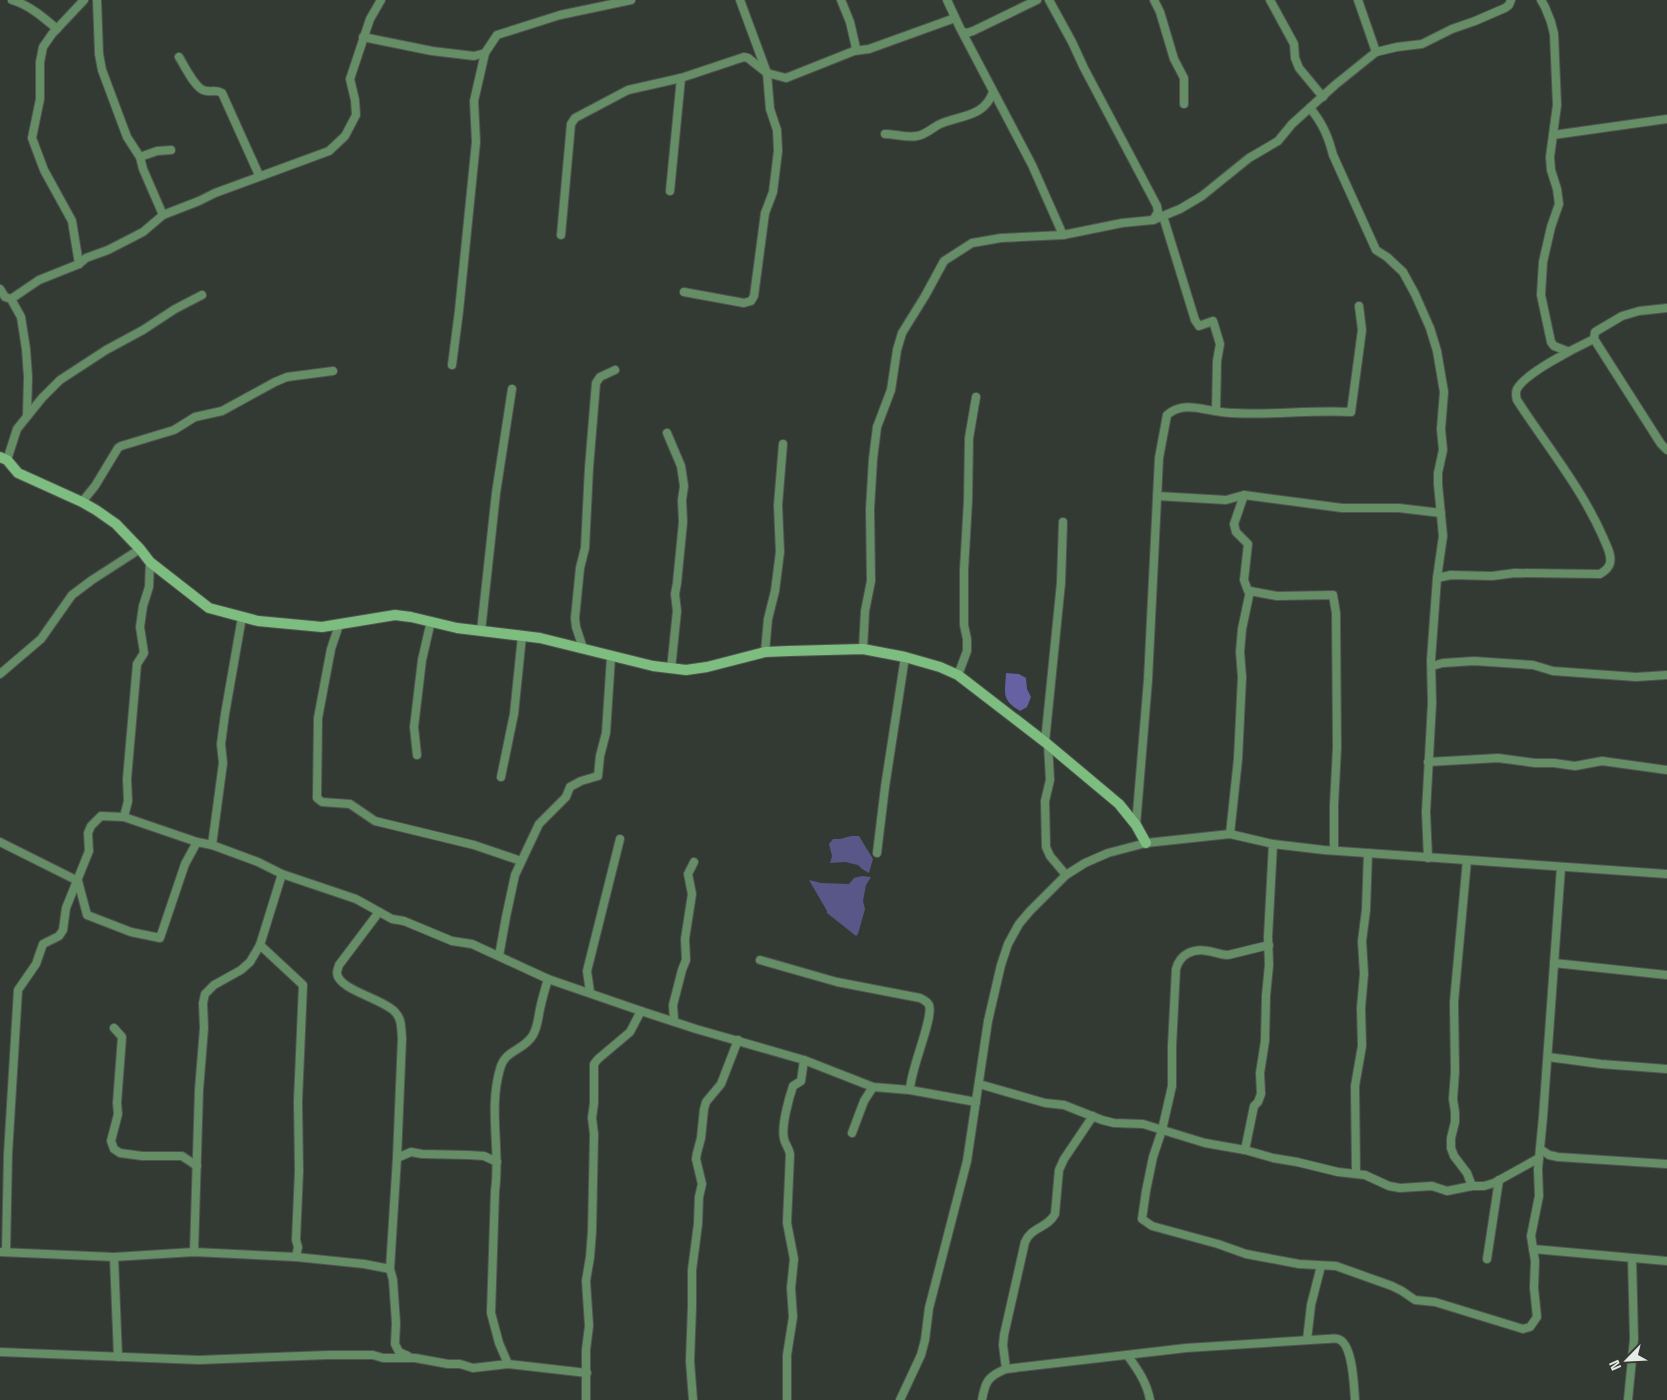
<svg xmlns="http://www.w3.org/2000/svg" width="1667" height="1400" font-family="'Space Grotesk',sans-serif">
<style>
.green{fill:#595787}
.forest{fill:#6561a2}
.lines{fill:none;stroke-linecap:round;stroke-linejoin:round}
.street-casing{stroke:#505550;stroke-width:10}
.secondary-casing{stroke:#505550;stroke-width:12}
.street{stroke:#658d66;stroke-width:8}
.secondary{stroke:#7dbd7f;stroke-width:10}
</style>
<rect width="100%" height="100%" fill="#333933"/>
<g class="green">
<path d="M851 836H859L873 859 869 873 862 869 858 865 845 862 830 863 832 856 829 844 833 839H840Z"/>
<path d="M862 876 871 877 866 885 863 901 865 909 858 934 856 936 827 913V911L809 880 821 883 849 884 854 878Z"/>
</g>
<path class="forest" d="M1006 673 1019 674 1026 678 1027 689 1031 697 1027 707 1020 711C1001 699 1005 694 1006 673Z"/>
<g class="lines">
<g class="street-casing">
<g id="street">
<path d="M12 0C29 5 43 17 57 29"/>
<path d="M97 0 99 54 102 70 127 137 140 157"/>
<path d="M947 0 960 28 1032 165 1063 235"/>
<path d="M1049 0 1072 42 1084 68 1157 206 1158 212 1153 220"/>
<path d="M1154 0 1160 12 1174 59 1184 78V104"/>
<path d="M1270 0 1294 44 1295 58 1299 68 1323 97"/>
<path d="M1358 0 1376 52"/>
<path d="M1541 0 1545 7 1551 22 1554 34 1557 105 1550 157 1551 170 1557 189 1559 204 1551 227 1543 262 1541 295 1551 342 1554 346 1567 351"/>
<path d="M963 32 967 33 973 31 1037 0"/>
<path d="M363 37 432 51 474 56 485 53 497 35 560 15 631 0"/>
<path d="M854 51 869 49 955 18"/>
<path d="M179 57C184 65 194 86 203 90 210 93 215 89 222 93L259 175"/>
<path d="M1310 108C1323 124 1328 136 1333 155L1376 250 1387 257 1403 272 1415 294 1430 328 1437 351 1444 392 1441 429 1443 450 1438 473V484L1443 536 1437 578 1431 660 1432 703 1426 812 1428 858"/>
<path d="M885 134C895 134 907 138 917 136 925 135 931 129 938 125 959 115 984 118 993 92"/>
<path d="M1553 135 1667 119"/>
<path d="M670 191 681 78"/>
<path d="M163 215 143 169 140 157 157 151 171 150"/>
<path d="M1163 216 1195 320 1199 326 1213 321 1220 344 1217 361 1216 411"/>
<path d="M561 235 571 124 575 118 628 90 681 78 744 57 748 58 767 73 786 78 854 51 856 48 850 22 841 0"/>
<path d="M79 264 72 221 44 170 32 138 40 99V62L43 47 52 34 84 0"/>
<path d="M0 289 5 297 11 299 21 317 26 349 28 377 27 416"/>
<path d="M684 292 744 303 751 301 754 296 765 213 773 192 778 151 777 130 770 109 767 73 740 0"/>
<path d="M11 299 39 280 79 264 86 258 108 250 143 232 163 215 199 201 215 193 329 151 345 136 356 115 355 100 350 79 370 19 381 0"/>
<path d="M1667 308 1639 311 1622 316 1595 332 1594 339 1661 444 1667 450"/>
<path d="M452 365 459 311 476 142 474 101 485 53"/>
<path d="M667 433 681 466 684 486 682 500 683 522 677 583 675 594 677 611 671 669"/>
<path d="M7 460 17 429 42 398 60 380 106 350 143 330 175 309 202 295"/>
<path d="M1157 496 1226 500 1244 495 1342 508H1399L1441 513"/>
<path d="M82 502 95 486 118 448 121 446 174 430 195 417 222 411 275 382 287 377 333 371"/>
<path d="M1437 578 1451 575 1492 576 1515 573 1600 574C1605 571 1609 568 1610 563 1612 554 1606 545 1603 537 1581 487 1546 445 1517 400 1516 396 1515 393 1517 389 1525 373 1577 347 1594 339"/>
<path d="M1250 591 1277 596 1333 595 1336 613 1337 748 1334 805V850"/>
<path d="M339 625 331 649 318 718 317 798 322 802 350 804 375 821 474 845 521 861"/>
<path d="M481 631 496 493 512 389"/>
<path d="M583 648 576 627 575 618 580 568 585 548 589 468 596 383 600 377 615 370"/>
<path d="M863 649 865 611 871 581 870 509 873 459 877 427 891 390 897 350 902 333 925 296 944 261 972 243 1001 238 1063 235 1122 223 1153 220 1180 209 1202 196 1249 158 1278 141 1292 124 1335 85 1376 52 1397 47 1422 44 1452 29 1475 21 1505 8 1509 5 1511 0"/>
<path d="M765 652 768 619 775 591 780 552 778 505 783 444"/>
<path d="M1432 666 1443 663 1474 661 1533 665 1553 671 1636 677 1667 675"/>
<path d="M0 674 41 639 72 595 92 580 140 549"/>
<path d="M958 675 967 651V639L964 625V570L968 501 969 438 976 397"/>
<path d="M1045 742 1061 583 1063 522"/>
<path d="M1048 744 1050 780 1045 801 1046 847 1050 856 1066 875"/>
<path d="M417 755 414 727 422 660 431 621"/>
<path d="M1428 762 1498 758 1535 763H1554L1575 766 1602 761 1667 770"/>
<path d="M501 777 514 714 522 636"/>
<path d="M124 817 128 801 127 779 137 664 144 653 140 627 143 606 149 587 150 562"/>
<path d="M1136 825 1148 680 1159 458 1167 415C1183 401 1203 410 1221 412 1264 417 1309 409 1351 412L1362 330 1359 306"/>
<path d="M1230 834 1238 759 1242 677 1240 652 1242 629 1250 591H1248L1244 580 1248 544 1236 532 1234 524 1244 495"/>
<path d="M0 842 78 881 87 915 131 932 160 938 185 864 197 842 212 845 258 862 282 874 356 899 392 919 404 921 452 941 472 944 548 979 641 1011 696 1029 804 1060 873 1087 910 1090 976 1102"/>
<path d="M212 845 223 763 221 744 225 714 242 617"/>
<path d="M877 853 885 787 905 657"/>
<path d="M1467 860 1454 1002 1455 1072 1453 1099 1455 1112V1122L1451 1138V1148L1454 1156 1467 1173 1472 1186"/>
<path d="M379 912 339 965C338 968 337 971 337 973 338 990 384 999 395 1012 402 1019 401 1028 402 1038L397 1158 390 1269 393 1280 396 1323 395 1344 399 1352 408 1356"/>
<path d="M260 945 303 985 298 1101 299 1171 296 1240 298 1247 296 1257"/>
<path d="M1269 945 1228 955C1221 955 1215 952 1208 951 1193 948 1180 954 1176 969L1172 1046V1086L1162 1130 1153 1157 1146 1191 1142 1219 1152 1226 1218 1244 1246 1254 1299 1264 1336 1266 1392 1286 1402 1291 1415 1300 1435 1302 1523 1329 1530 1327 1537 1317 1534 1288 1535 1261 1531 1236 1539 1196 1538 1169 1543 1117 1561 867"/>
<path d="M499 956 506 917 515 875 539 824 566 797 570 787 581 781 598 776 600 756 606 733 611 657"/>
<path d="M760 960 837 982 920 998C924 1000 927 1001 929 1005 934 1018 910 1070 910 1090"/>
<path d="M1554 963 1667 975"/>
<path d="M590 992 587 971 620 839"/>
<path d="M674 1020 673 1005 682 970 686 960 685 939 692 894 688 874 694 862"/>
<path d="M114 1028 122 1037 117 1103 118 1114 111 1141 114 1149 120 1153 142 1156H182L197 1166"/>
<path d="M1548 1057 1601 1064 1667 1069"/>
<path d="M979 1084 1045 1103 1064 1105 1102 1120 1114 1123 1143 1124 1205 1143 1245 1150 1273 1158 1297 1162 1338 1172 1365 1175 1389 1186 1400 1188 1432 1186 1447 1191 1472 1186H1484L1494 1183 1539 1158"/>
<path d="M852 1133 864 1101 873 1087"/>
<path d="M1540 1149 1549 1155 1558 1157 1667 1164"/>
<path d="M1245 1150 1254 1106 1258 1102 1261 1094 1260 1073 1265 1041 1266 996 1269 965 1268 937 1273 844"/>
<path d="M397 1158 411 1152 422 1154 468 1155 484 1156 497 1162"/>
<path d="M1356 1173 1355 1086 1362 1046 1361 1008 1364 974 1362 941 1366 910 1368 853"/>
<path d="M1533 1249 1667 1261"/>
<path d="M0 1252 114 1257 194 1252 296 1257 364 1264 390 1269"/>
<path d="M6 1252 8 1154 18 990 36 964 43 944 59 936 63 930 66 908 89 851 88 833 91 826 101 816 124 817 197 842"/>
<path d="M194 1252 199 1090 204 1028 203 1003 205 994 214 985 241 970 250 962 260 945 282 874"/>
<path d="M114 1257 118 1357"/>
<path d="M1487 1259 1499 1180"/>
<path d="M1307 1340 1311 1305 1321 1266"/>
<path d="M0 1352 199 1360 328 1355H373L383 1358H415L448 1364H460L473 1368 508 1364 587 1373"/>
<path d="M1128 1356C1138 1370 1147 1383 1150 1400"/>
<path d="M508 1364 499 1343 491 1313 495 1191C501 1150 488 1110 500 1069 505 1049 524 1051 533 1035 538 1026 538 1018 540 1009 542 999 545 989 548 979"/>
<path d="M1006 1369 1003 1345 1004 1335 1025 1242C1031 1227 1048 1228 1055 1214L1059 1170 1064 1159 1093 1116"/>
<path d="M586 1400V1350L589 1326 586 1281 590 1257 592 1232 594 1134 592 1118 594 1103V1064L598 1059 630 1032 641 1011"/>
<path d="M693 1400 690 1361 692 1307V1270L698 1224 699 1197 702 1184 696 1159 697 1153 701 1138 704 1109 706 1102 721 1084 738 1040"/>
<path d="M787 1400V1355L793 1317 791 1288 794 1259 787 1223 790 1154C789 1148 785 1144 784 1139 781 1126 789 1098 793 1086L801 1081 804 1060"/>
<path d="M900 1400 921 1355 925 1340 929 1308 967 1161 988 1021 1001 965 1008 944 1019 924 1030 911 1066 875 1085 863 1108 853 1146 843 1230 834 1273 844 1324 850 1667 874"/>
<path d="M982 1400C985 1382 988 1376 1006 1369L1186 1348 1326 1339C1330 1339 1335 1338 1338 1339 1353 1343 1354 1387 1355 1400"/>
<path d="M1628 1400 1634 1339 1632 1258"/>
</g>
</g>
<g class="secondary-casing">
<path id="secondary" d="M0 457 7 460 18 473 82 502 96 510 116 524 140 549 150 562 209 608 258 621 322 627 395 615 411 617 457 628 540 638 653 666 686 670 707 667 765 652 789 651 863 649 905 657 940 667 958 675 1045 742 1119 804 1136 825 1146 843"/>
</g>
<use href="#street" class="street"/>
<use href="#secondary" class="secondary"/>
</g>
<g transform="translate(1627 1360) rotate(246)" stroke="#333933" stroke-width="4" paint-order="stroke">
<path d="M0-4L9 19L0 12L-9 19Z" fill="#e7ebe7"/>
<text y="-8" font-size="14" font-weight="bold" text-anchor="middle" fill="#e7ebe7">N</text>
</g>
</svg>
